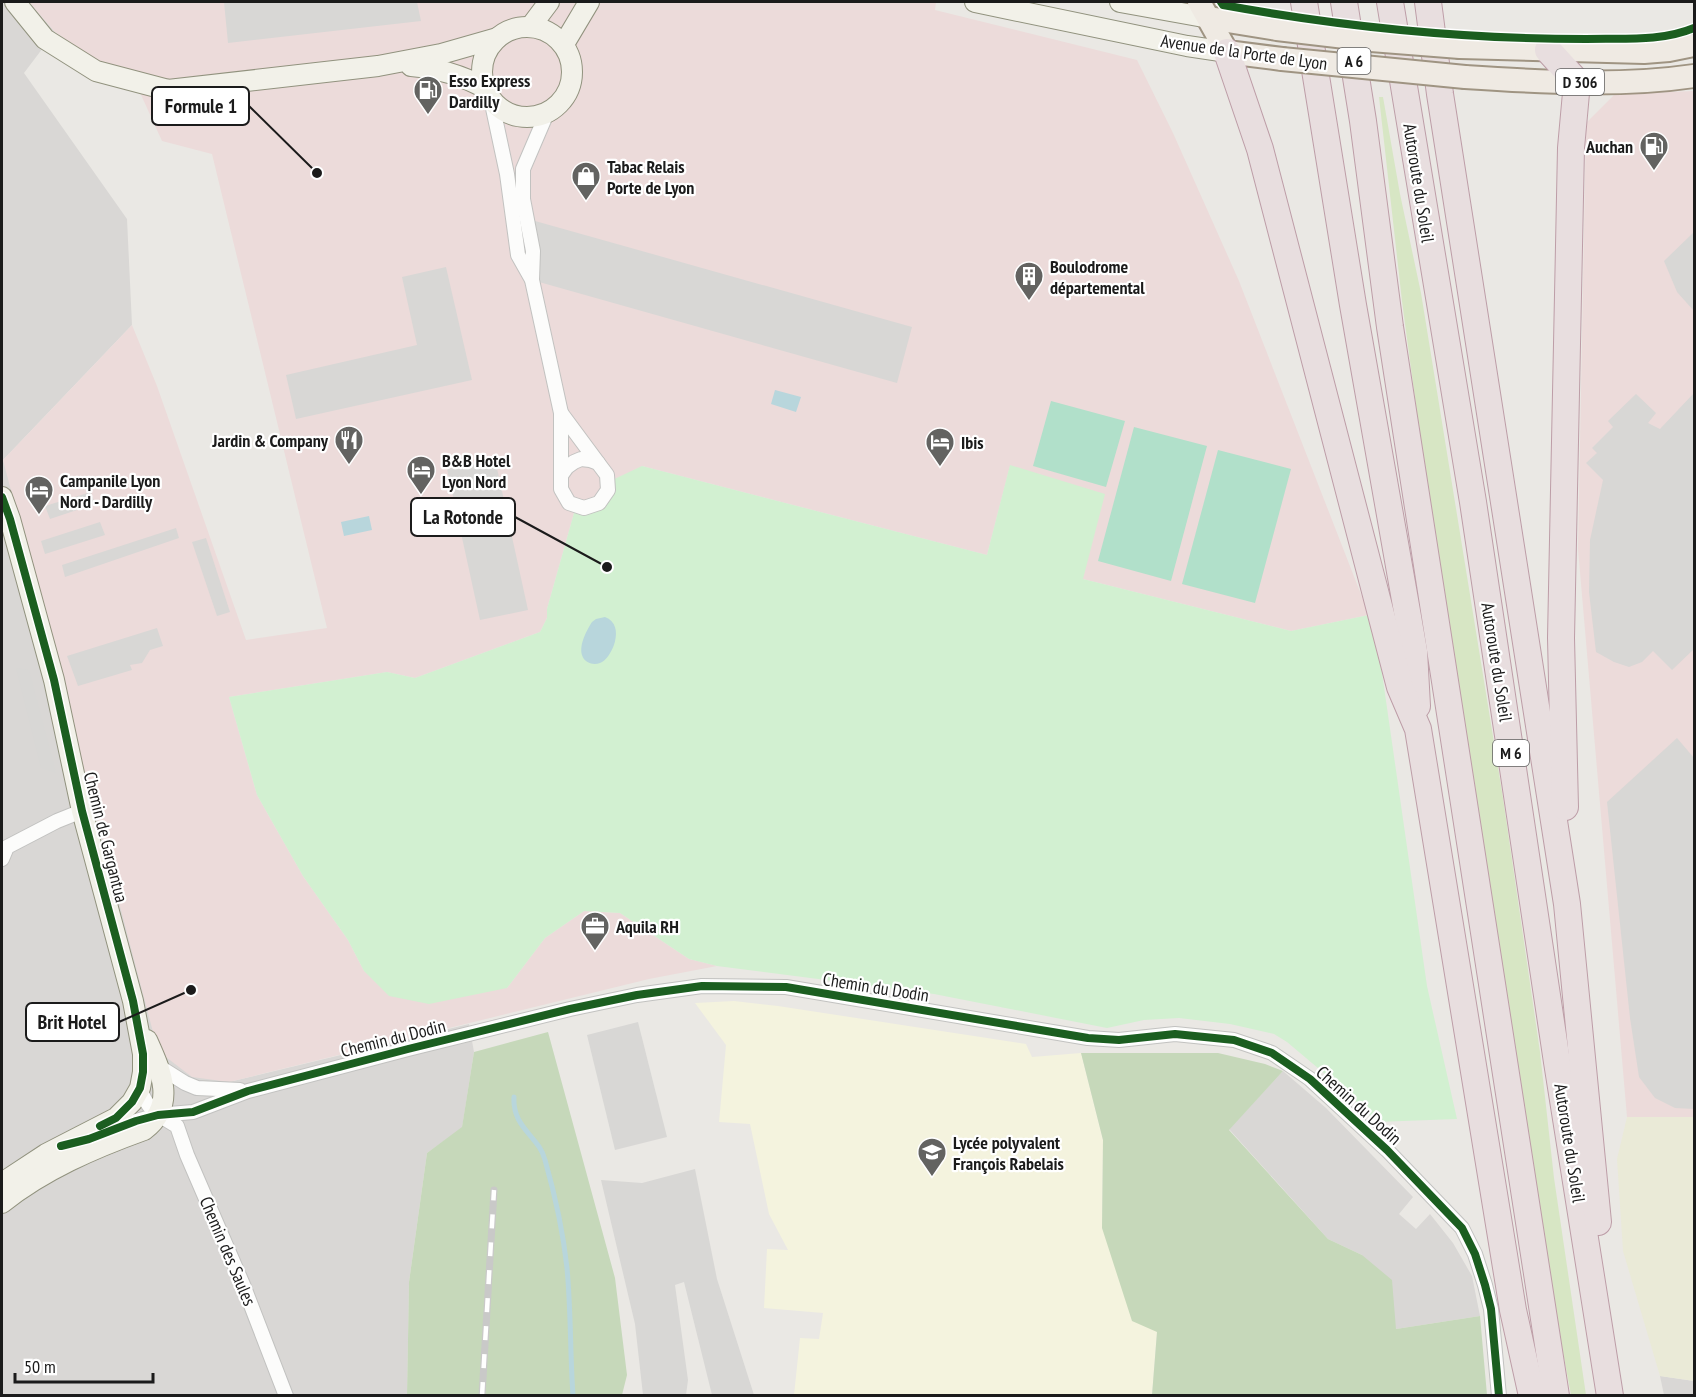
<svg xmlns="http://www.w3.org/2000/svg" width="1696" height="1397" font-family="'PT Sans Narrow',sans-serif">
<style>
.residential{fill:#d9d7d5}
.commercial{fill:#ecdbda}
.education{fill:#f4f3de}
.religious{fill:#d8d7d5}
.farmland{fill:#eaead7}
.grass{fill:#d7e6c4}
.forest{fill:#c6d8ba}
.park{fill:#d2f0d1}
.pitch{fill:#b1e0ca}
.water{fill:#b8d6dc}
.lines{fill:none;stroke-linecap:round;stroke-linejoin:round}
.stream{stroke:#b8d6dc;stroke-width:5}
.street-casing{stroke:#c2c2c0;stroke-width:16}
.secondary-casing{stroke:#91927e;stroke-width:22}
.primary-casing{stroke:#9f9482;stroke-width:26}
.highway-casing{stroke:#bd9da7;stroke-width:28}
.street{stroke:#fcfcfb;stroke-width:14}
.secondary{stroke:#f2f1e9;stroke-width:20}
.primary{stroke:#efeae3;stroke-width:22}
.highway{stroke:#e8dedf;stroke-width:26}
.rail-casing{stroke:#c9c9c8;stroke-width:7}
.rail{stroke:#fff;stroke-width:4.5;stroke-dasharray:14;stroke-linecap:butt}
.primary-bridge-casing{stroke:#9f9482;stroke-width:26;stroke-linecap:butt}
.primary-bridge{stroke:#efeae3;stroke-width:22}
.cycleway-casing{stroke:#fff;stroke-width:11}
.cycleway{stroke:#1b5e20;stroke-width:8}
.labels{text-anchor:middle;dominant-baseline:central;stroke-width:4.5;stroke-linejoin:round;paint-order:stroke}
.shield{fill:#fff;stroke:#5f5f5f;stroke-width:1.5}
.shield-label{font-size:16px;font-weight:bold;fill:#1b1b1b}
.street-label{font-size:18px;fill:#1b1b1b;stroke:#fff}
.poi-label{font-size:18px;font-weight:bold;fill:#1b1b1b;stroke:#fff;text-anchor:start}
.leader{fill:none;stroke:#1b1b1b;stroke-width:2}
.callout-dot{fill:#1b1b1b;stroke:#fff;stroke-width:2}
.callout{fill:#fff;stroke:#1b1b1b;stroke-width:2}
.callout-label{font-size:20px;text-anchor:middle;font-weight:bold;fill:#1b1b1b}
</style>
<rect width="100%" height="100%" fill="#eae8e4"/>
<g class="residential">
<path d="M2 2H29L55 32 24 73 127 219 132 325 3 460 229 1082 469 1024 474 1052 462 1128 427 1153 409 1282 407 1395 2 1396Z"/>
<path d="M1283 1071 1326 1108 1413 1197 1399 1214 1416 1229 1430 1214 1453 1243 1472 1276 1480 1316 1396 1329 1362 1255 1328 1239 1229 1129Z"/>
<path d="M1660 1376 1694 1381V1395H1664Z"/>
</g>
<g class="commercial">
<path d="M29 2H936L935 10 1137 60 1173 133 1239 281 1369 615 1291 631 1083 579 1010 466 987 555 642 466 599 503 576 506 547 609V618L540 632 415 678 387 672 229 697 257 795 303 876 348 940 364 971 507 988 545 938 584 911 620 913 689 959 717 966 649 979 229 1082 192 1077 158 1051 3 460 132 325 157 386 246 640 327 628 212 154 162 141 132 75 99 62 55 32Z"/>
<path d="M1694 91V1117H1627L1578 549 1586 123 1615 94Z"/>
</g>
<path class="education" d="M734 1001 778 1006 1026 1044 1032 1057 1081 1053 1103 1140 1102 1228 1157 1332 1152 1395H794L800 1338 819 1339 823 1313 764 1308 767 1249 788 1250 769 1214 750 1124 719 1122 726 1045 695 1003Z"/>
<g class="religious">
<path d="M224 2H417L421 21 228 43Z"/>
<path d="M528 219 912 327 897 383 532 280Z"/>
<path d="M1694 232V311L1677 292 1664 261Z"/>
<path d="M446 267 472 380 296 419 286 375 417 345 402 277Z"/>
<path d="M1694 393V649L1672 670 1653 651 1642 662 1629 667 1614 662 1596 652 1589 592 1590 540 1603 480 1586 463 1597 453 1592 448 1613 427 1608 421 1636 394 1656 413 1648 423 1660 429Z"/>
<path d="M495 459 528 610 480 620 447 469Z"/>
<path d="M91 492 95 504 50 519 45 506Z"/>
<path d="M100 522 105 535 45 554 41 541Z"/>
<path d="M176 528 179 538 65 577 62 565Z"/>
<path d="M206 538 230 612 217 616 192 542Z"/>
<path d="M157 628 163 646 150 650 142 663 130 665 132 670 78 686 67 656Z"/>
<path d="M16 668 29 670 56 773 41 768Z"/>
<path d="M1677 738 1694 758V1109L1675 1108 1655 1098 1639 1077 1630 1018 1607 802Z"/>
<path d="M638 1022 667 1137 615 1150 587 1035Z"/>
<path d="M695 1169 717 1279 754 1395H712L684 1282 675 1285 688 1380 686 1395H643L635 1324 601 1180 642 1183Z"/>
</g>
<path class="farmland" d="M1627 1117H1694V1381L1660 1376 1623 1251 1617 1159Z"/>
<path class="grass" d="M1379 97H1383L1400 194 1421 293 1503 798 1540 1052 1554 1178 1586 1395H1571L1554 1304 1424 466 1402 301Z"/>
<g class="forest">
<path d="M548 1032 615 1278 627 1375 622 1395H407L409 1282 427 1153 462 1127 474 1052Z"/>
<path d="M1081 1053H1218L1265 1064 1283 1071 1229 1130 1328 1239 1362 1255 1392 1280 1396 1329 1480 1316 1487 1395H1152L1157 1332 1132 1321 1102 1228 1103 1140Z"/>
</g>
<path class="park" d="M1010 465 1105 494 1083 579 1291 631 1369 615 1381 666 1427 986 1457 1119 1376 1122 1350 1095 1287 1042 1274 1034 1230 1024 1179 1018 1144 1020 1107 1028 934 994 717 966 689 959 620 913 584 911 545 938 507 988 429 1004 389 996 364 971 348 940 303 876 257 795 229 697 387 672 415 678 540 632 547 618V609L576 506 599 503 608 482 642 466 987 555Z"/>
<g class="pitch">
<path d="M1051 401 1125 421 1106 487 1033 466Z"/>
<path d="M1134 427 1207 446 1171 581 1098 561Z"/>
<path d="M1218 450 1291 469 1255 603 1182 584Z"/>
</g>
<g class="water">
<path d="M775 390 801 397 796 412 771 404Z"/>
<path d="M369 516 372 530 344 536 341 522Z"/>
<path d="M605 617C627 625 611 660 600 663 595 665 590 664 586 661 575 652 586 631 592 622L596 619Z"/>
</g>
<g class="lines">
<path class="stream" d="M514 1097C512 1128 539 1136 545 1160 555 1195 563 1231 567 1268 571 1310 570 1353 573 1396"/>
<g class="street-casing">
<g id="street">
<path d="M491 99 507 174 518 255 531 278"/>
<path d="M547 113 523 169V199L533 251 532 280 561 413V489L569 503 584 508 599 503 608 490 607 475 598 463 590 460 581 459 574 462 567 467 562 474"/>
<path d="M561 413 598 463"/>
<path d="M2 859 7 847 57 821 82 811"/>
<path d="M158 1066 185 1083 197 1088 240 1090"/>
<path d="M140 1088C147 1110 158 1115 177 1126L187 1155 244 1287 286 1396"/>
<path d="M101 1135 136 1121 158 1115 193 1112 248 1091 408 1049 570 1009 637 995 702 986 786 987 1088 1038 1119 1040 1175 1034 1234 1040 1272 1053 1310 1079 1387 1150 1462 1228 1475 1254 1485 1285 1491 1309 1499 1396"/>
</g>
</g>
<g class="secondary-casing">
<g id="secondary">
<path d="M15 2 45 39 96 71 168 90 378 66 441 54 497 38"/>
<path d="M975 2 1187 46 1227 52"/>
<path d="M1120 2 1209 18"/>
<path d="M531 26 549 2"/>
<circle cx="527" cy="72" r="45"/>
<path d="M564 44 589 2"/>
<path d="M411 66C438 68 461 75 485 88"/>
<path d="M2 497 10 519 54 680 82 811 133 1001 143 1054V1072L140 1088 132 1102 116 1118 46 1154 2 1183"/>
<path d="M2 1203C43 1170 94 1148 144 1130 177 1105 161 1071 147 1040"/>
</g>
</g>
<g class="primary-casing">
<g id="primary">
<path d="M1199 2 1227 52 1282 59"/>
<path d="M1209 18 1277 29"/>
<path d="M1460 47 1644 52 1669 50 1694 45"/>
<path d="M1465 77C1541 82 1619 87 1694 76"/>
</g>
</g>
<g class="highway-casing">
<g id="highway">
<path d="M1304 2 1353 305 1414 651 1417 706"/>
<path d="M1344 2 1363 121 1390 327 1556 1396"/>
<path d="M1390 2 1473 502 1557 1062 1610 1396"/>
<path d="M1428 2 1440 94 1567 904 1598 1222"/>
<path d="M1548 50 1577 82 1571 148 1561 638 1565 807"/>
<path d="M1227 52 1260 149 1400 687 1418 729 1513 1310 1532 1396"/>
</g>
</g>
<use href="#street" class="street"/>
<use href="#secondary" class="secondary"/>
<use href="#primary" class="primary"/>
<use href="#highway" class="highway"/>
<g class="rail-casing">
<path id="rail" d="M482 1396 494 1190"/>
</g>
<use href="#rail" class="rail"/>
<g class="primary-bridge-casing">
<g id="primary-bridge">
<path d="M1277 29 1371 40 1460 47"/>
<path d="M1282 59 1465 77"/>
</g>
</g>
<use href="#primary-bridge" class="primary-bridge"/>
<g class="cycleway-casing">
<g id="cycleway">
<path d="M1221 2 1223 5C1343 27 1465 39 1586 39 1624 38 1660 42 1694 28"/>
<path d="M2 497 10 519 54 680 82 811 133 1001 143 1054V1072L140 1088 132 1102 116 1118 100 1126"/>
<path d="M61 1146 89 1139 136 1121 158 1115 193 1112 248 1091 408 1049 570 1009 637 995 702 986 786 987 1088 1038 1119 1040 1175 1034 1234 1040 1272 1053 1310 1079 1387 1150 1462 1228 1475 1254 1485 1285 1491 1309 1499 1396"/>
</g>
</g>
<use href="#cycleway" class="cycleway"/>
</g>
<defs>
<g id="fuel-pin" transform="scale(1.5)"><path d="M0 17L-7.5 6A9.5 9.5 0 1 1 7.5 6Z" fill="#636361" stroke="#fff"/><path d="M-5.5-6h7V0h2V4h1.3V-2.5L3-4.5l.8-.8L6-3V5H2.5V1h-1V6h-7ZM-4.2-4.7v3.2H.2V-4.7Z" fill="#fff"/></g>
<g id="shop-pin" transform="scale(1.5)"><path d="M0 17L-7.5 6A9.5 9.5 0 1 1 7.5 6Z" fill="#636361" stroke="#fff"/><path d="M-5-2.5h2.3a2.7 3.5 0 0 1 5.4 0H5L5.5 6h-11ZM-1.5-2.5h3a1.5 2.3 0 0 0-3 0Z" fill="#fff"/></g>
<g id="building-pin" transform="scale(1.5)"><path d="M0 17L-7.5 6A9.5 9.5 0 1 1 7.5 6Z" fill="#636361" stroke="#fff"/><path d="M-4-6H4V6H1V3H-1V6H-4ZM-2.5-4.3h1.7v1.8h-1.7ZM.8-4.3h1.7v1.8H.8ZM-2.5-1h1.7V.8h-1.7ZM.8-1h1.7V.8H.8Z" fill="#fff"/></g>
<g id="restaurant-pin" transform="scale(1.5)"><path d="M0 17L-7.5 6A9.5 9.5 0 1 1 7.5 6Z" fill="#636361" stroke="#fff"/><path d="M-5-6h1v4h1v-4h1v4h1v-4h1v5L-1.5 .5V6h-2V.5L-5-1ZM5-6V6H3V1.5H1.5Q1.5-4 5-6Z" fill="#fff"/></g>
<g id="hotel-pin" transform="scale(1.5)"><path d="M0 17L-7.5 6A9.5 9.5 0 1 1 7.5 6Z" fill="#636361" stroke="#fff"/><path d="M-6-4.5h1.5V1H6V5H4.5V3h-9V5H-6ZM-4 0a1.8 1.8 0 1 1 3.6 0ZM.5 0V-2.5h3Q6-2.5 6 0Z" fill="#fff"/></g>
<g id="office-pin" transform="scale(1.5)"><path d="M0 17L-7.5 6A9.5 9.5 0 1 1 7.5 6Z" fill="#636361" stroke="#fff"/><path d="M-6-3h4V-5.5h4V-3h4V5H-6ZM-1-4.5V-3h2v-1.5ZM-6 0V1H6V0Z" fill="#fff"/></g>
<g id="school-pin" transform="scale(1.5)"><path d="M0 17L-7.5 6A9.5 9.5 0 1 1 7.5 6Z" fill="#636361" stroke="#fff"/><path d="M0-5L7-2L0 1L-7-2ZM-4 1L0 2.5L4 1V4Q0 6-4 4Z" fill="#fff"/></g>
</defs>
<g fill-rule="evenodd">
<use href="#fuel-pin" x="428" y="90"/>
<use href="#fuel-pin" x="1654" y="146"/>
<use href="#shop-pin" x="586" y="176"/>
<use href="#building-pin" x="1029" y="276"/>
<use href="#restaurant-pin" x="349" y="440"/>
<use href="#hotel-pin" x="940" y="442"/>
<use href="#hotel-pin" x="421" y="470"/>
<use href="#hotel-pin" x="39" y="490"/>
<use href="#office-pin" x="595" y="926"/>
<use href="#school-pin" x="932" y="1152"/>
</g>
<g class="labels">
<g class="shield">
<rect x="1337.5" y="48" width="33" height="26" rx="4.5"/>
<rect x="1556" y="69" width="48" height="26" rx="4.5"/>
<rect x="1493" y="740" width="36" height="26" rx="4.5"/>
</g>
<g class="shield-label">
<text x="1354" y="61">A 6</text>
<text x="1580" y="82">D 306</text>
<text x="1511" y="753">M 6</text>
</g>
<g class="street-label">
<text transform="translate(1244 52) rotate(8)">Avenue de la Porte de Lyon</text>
<text transform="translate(1419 183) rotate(81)">Autoroute du Soleil</text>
<text transform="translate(1497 662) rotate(81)">Autoroute du Soleil</text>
<text transform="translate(106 837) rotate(76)">Chemin de Gargantua</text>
<text transform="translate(876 987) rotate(9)">Chemin du Dodin</text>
<text transform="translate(393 1038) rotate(-14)">Chemin du Dodin</text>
<text transform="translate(1359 1105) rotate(42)">Chemin du Dodin</text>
<text transform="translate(1570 1143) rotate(81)">Autoroute du Soleil</text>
<text transform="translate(228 1251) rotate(67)">Chemin des Saules</text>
</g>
<g class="poi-label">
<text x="449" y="80">Esso Express<tspan x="449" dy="21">Dardilly</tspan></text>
<text x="1633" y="146" text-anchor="end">Auchan</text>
<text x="607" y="166">Tabac Relais<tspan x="607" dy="21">Porte de Lyon</tspan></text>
<text x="1050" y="266">Boulodrome<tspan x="1050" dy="21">départemental</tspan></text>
<text x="328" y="440" text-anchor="end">Jardin &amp; Company</text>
<text x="961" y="442">Ibis</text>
<text x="442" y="460">B&amp;B Hotel<tspan x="442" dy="21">Lyon Nord</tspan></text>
<text x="60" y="480">Campanile Lyon<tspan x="60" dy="21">Nord - Dardilly</tspan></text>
<text x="616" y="926">Aquila RH</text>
<text x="953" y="1142">Lycée polyvalent<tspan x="953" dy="21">François Rabelais</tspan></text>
</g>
</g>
<path class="leader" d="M317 173L249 106M607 567L515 517M191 990L119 1022"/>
<g class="callout-dot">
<circle cx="317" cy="173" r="6"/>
<circle cx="607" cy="567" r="6"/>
<circle cx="191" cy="990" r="6"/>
</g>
<g class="callout">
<rect x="152" y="87" width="97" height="38" rx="6"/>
<rect x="411" y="498" width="104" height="38" rx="6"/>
<rect x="26" y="1003" width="93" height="38" rx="6"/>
</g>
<g class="callout-label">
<text x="201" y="113">Formule 1</text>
<text x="463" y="524">La Rotonde</text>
<text x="72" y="1029">Brit Hotel</text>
</g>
<rect width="1696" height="1397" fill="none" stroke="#1b1b1b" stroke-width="6"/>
<path d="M15 1373v9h138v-9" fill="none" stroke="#1b1b1b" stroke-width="3"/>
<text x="24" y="1373" font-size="18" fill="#1b1b1b" stroke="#ffffff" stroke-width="4.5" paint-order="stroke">50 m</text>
</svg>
